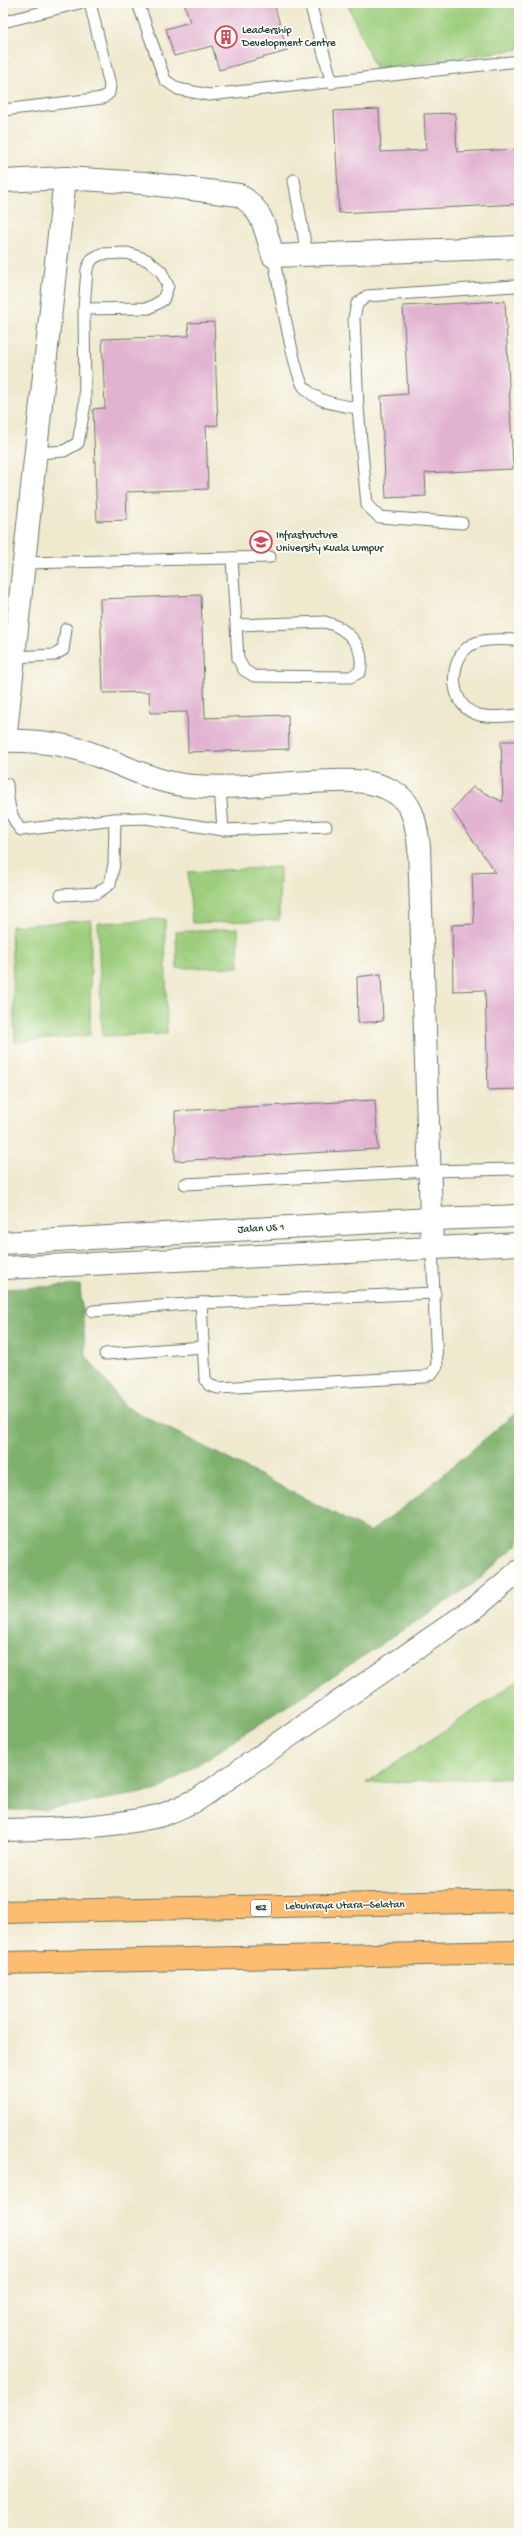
<svg xmlns="http://www.w3.org/2000/svg" width="522" height="2536" font-family="'Gochi Hand',sans-serif">
<style>
.green{fill:#9dce7d;stroke:#5e8658}
.forest{fill:#7eb16c;stroke:#4e7750}
.building{fill:#e2b3d1}
.lines{fill:none;stroke-linecap:round;stroke-linejoin:round}
.lane-casing{stroke:#68796a;stroke-width:13}
.street-casing{stroke:#68796a;stroke-width:24}
.highway-casing{stroke:#68796a;stroke-width:24}
.lane{stroke:#fff;stroke-width:11}
.street{stroke:#fff;stroke-width:22}
.highway{stroke:#fdbc70;stroke-width:22}
.labels{text-anchor:middle;dominant-baseline:central;stroke-width:3.5;stroke-linejoin:round;paint-order:stroke}
.shield{fill:#fdfcf7;stroke:#62766e;stroke-width:1}
.shield-label{font-size:10px;font-weight:bold;fill:#1f3d34}
.poi-label{font-size:11px;fill:#1f3d34;stroke:#fdfcf7;text-anchor:start}
.street-label{font-size:11px;fill:#1f3d34;stroke:#fdfcf7}
</style>
<rect width="100%" height="100%" fill="#fdfcf7"/>
<filter id="ink" filterUnits="userSpaceOnUse"><feTurbulence type="fractalNoise" baseFrequency=".025" numOctaves="2"/><feDisplacementMap in="SourceGraphic" scale="8" xChannelSelector="R" yChannelSelector="G"/><feConvolveMatrix kernelMatrix="1 2 1 2 8 2 1 2 1" color-interpolation-filters="sRGB"/></filter>
<filter id="wash" filterUnits="userSpaceOnUse"><feTurbulence type="fractalNoise" baseFrequency=".012" numOctaves="4" result="noise"/><feDisplacementMap in="SourceGraphic" scale="16" xChannelSelector="R" yChannelSelector="G"/><feGaussianBlur stdDeviation="0.9" result="paint"/><feColorMatrix in="noise" values="0 0 0 0 0 0 0 0 0 0 0 0 0 0 0 0 0 1.4 0 .05"/><feComposite in="paint" operator="in"/></filter>
<g filter="url(#wash)">
<rect width="100%" height="100%" fill="#efe9ce"/>
<g class="green">
<path d="M347 3H519V49L376 70Z"/>
<path d="M280 867 279 920 192 923 188 872Z"/>
<path d="M165 919 167 1034 102 1036 98 923Z"/>
<path d="M91 920 90 1035 15 1042 11 926Z"/>
<path d="M238 928 239 967 177 968 176 932Z"/>
<path d="M519 1679V1777L366 1783 509 1687Z"/>
</g>
<path class="forest" d="M80 1285 86 1356 125 1406 370 1532 413 1500 519 1410V1543L473 1584 159 1790 44 1810H3V1289Z"/>
<g id="blocks">
<g class="building">
<path d="M184 3H274L287 51 219 70 212 46 174 56 166 29 190 22Z"/>
<path d="M379 109 381 152 426 150 424 114 455 113 457 152 519 149V204L339 213 334 111Z"/>
<path d="M505 301 513 469 425 473 426 496 386 498 381 396 408 394 403 306Z"/>
<path d="M214 322 218 425 206 426 208 489 126 492 127 520 97 521 93 409 105 408 102 339 189 336 188 323Z"/>
<path d="M201 595 205 718 288 715 289 749 188 752 187 712 150 713 149 692 103 693 100 599Z"/>
<path d="M501 741H519V1089L488 1090 485 990 453 991 452 925 474 924 472 873 495 872 452 810 473 787 503 802Z"/>
<path d="M381 974 383 1021 358 1023 357 977Z"/>
<path d="M375 1100 378 1149 175 1161V1111Z"/>
</g>
</g>
</g>
<g filter="url(#ink)">
<use href="#blocks" fill-opacity="0" stroke="#68796a" stroke-width="1"/>
<g class="lines">
<g class="lane-casing">
<g id="lane">
<path d="M138 3 165 80 178 89 209 95 519 61"/>
<path d="M310 3 332 83"/>
<path d="M3 22 79 3"/>
<path d="M3 110 103 98 109 93 110 85 90 3"/>
<path d="M294 180 307 255"/>
<path d="M273 256C278 278 294 376 304 387 318 403 338 405 358 408"/>
<path d="M37 453 64 451 78 443 85 404 84 309 87 269 92 259 101 254 127 253 147 260 161 271 168 286 163 300 149 308 84 309"/>
<path d="M462 523 379 517 367 505 358 408 354 318 357 304 367 296 514 286"/>
<path d="M232 558 238 659 244 670 254 676 350 677 360 672C366 647 348 628 325 622L236 625"/>
<path d="M25 563 270 557"/>
<path d="M519 640C504 640 481 637 468 647 447 664 450 708 479 715 492 718 506 716 519 715"/>
<path d="M15 657 54 655 63 650 66 629"/>
<path d="M7 784C8 801 9 816 21 830L115 819 114 864 110 884 97 893 61 895"/>
<path d="M220 787 223 830 326 826"/>
<path d="M115 819 146 818 223 830"/>
<path d="M185 1184 429 1171 519 1169"/>
<path d="M201 1303 205 1378 209 1385 218 1388 424 1377 432 1373 437 1366 432 1247"/>
<path d="M93 1311 201 1303 435 1293"/>
<path d="M105 1354 203 1347"/>
</g>
</g>
<g class="street-casing">
<g id="street">
<path d="M3 181 65 178 144 183 239 195C264 210 265 230 273 256L519 247"/>
<path d="M3 741C36 740 68 744 98 756 130 768 159 784 193 786 232 789 272 784 311 782 336 781 363 778 386 788 413 799 416 821 419 847L432 1247"/>
<path d="M5 741 65 178"/>
<path d="M3 1243 431 1219 519 1216"/>
<path d="M3 1268 519 1244"/>
<path d="M3 1830C54 1829 107 1828 158 1816 171 1813 184 1805 197 1800L476 1607 519 1571"/>
</g>
</g>
<g class="highway-casing">
<g id="highway">
<path d="M3 1912 519 1901"/>
<path d="M3 1963 519 1952"/>
</g>
</g>
<use href="#lane" class="lane"/>
<use href="#street" class="street"/>
<use href="#highway" class="highway"/>
</g>
</g>
<defs>
<g id="building-ring" transform="scale(1.15)"><circle r="9.5" fill="#fdfcf7" stroke="#d1495b" stroke-width="1.5"/><path d="M-4-6H4V6H1V3H-1V6H-4ZM-2.5-4.3h1.7v1.8h-1.7ZM.8-4.3h1.7v1.8H.8ZM-2.5-1h1.7V.8h-1.7ZM.8-1h1.7V.8H.8Z" fill="#d1495b"/></g>
<g id="university-ring" transform="scale(1.15)"><circle r="9.5" fill="#fdfcf7" stroke="#d1495b" stroke-width="1.5"/><path d="M0-5L7-2L0 1L-7-2ZM-4 1L0 2.5L4 1V4Q0 6-4 4Z" fill="#d1495b"/></g>
</defs>
<g fill-rule="evenodd">
<use href="#building-ring" x="226" y="37"/>
<use href="#university-ring" x="261" y="542"/>
</g>
<g class="labels">
<rect class="shield" x="251" y="1900" width="20" height="16" rx="3"/>
<g class="shield-label">
<text x="261" y="1908">E2</text>
</g>
<g class="poi-label">
<text x="242" y="31">Leadership<tspan x="242" dy="13">Development Centre</tspan></text>
<text x="276" y="536">Infrastructure<tspan x="276" dy="13">University Kuala Lumpur</tspan></text>
</g>
<g class="street-label">
<text transform="translate(261 1229) rotate(-3)">Jalan US 1</text>
<text transform="translate(345 1906) rotate(-1)">Lebuhraya Utara–Selatan</text>
</g>
</g>
<rect width="522" height="2536" fill="none" stroke="#fdfcf7" stroke-width="16"/>
</svg>
